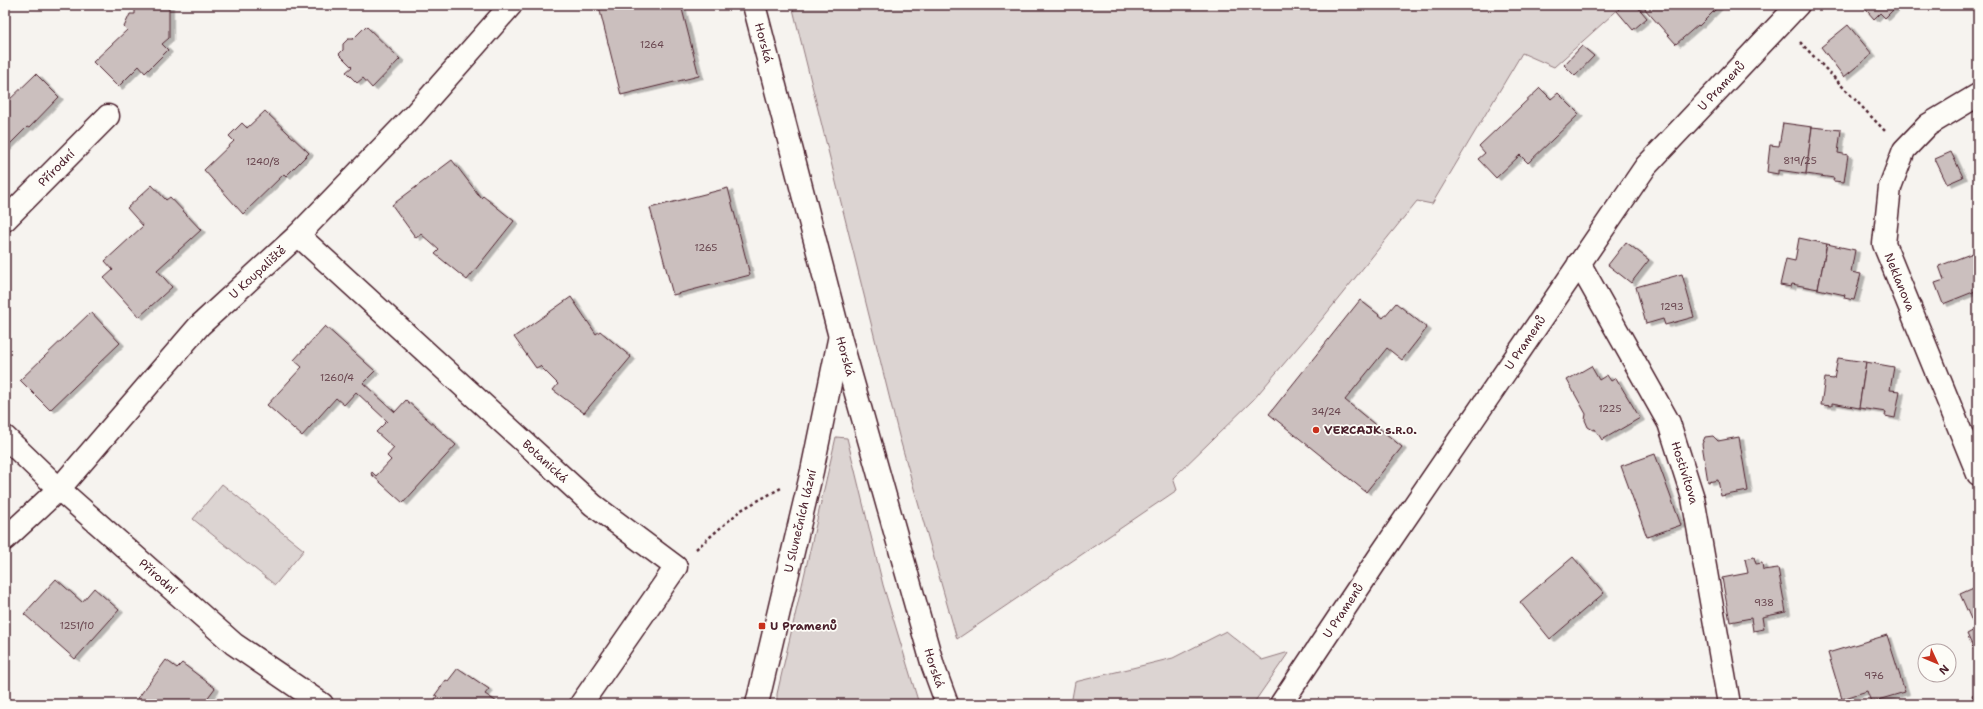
<svg xmlns="http://www.w3.org/2000/svg" width="1983" height="709" font-family="'Shantell Sans',sans-serif">
<style>
.green{fill:#dcd4d2;stroke:#937a7e}
.building{fill:#cbbfbe;stroke:#4a1f2b;filter:url(#shadow)}
.lines{fill:none;stroke-linecap:round;stroke-linejoin:round}
.minor-casing{stroke:#4a1f2b;stroke-width:25}
.path{stroke:#4a1f2b;stroke-width:2.5;stroke-dasharray:3 3;stroke-linecap:butt}
.minor{stroke:#fdfcf7;stroke-width:22}
.poi-dot{fill:#c8321e;stroke:#fdfcf7;stroke-width:1.5}
.labels{text-anchor:middle;dominant-baseline:central;stroke-width:3.5;stroke-linejoin:round;paint-order:stroke}
.number-label{font-size:10px;fill:#6a4750}
.street-label{font-size:12px;fill:#4a1f2b;stroke:#fdfcf7}
.poi-label{font-size:12px;font-weight:bold;fill:#4a1f2b;stroke:#fdfcf7;text-anchor:start}
</style>
<defs>
<filter id="shadow"><feDropShadow dx="4.5" dy="2.5" stdDeviation="0" flood-color="#0004"/></filter>
</defs>
<rect width="100%" height="100%" fill="#f6f3ef"/>
<filter id="ink" filterUnits="userSpaceOnUse"><feTurbulence type="fractalNoise" baseFrequency=".025" numOctaves="2"/><feDisplacementMap in="SourceGraphic" scale="8" xChannelSelector="R" yChannelSelector="G"/><feConvolveMatrix kernelMatrix="1 2 1 2 8 2 1 2 1" color-interpolation-filters="sRGB"/></filter>
<g filter="url(#ink)">
<g class="green">
<path d="M792 5H1623L1554 67 1522 53 1432 204 1417 201 1322 319 1253 400 1173 478 1177 490 957 639 899 436Z"/>
<path d="M836 437 847 438 883 585 919 704H777V694Z"/>
<path d="M222 484 304 550 275 585 193 519Z"/>
<path d="M1226 631 1262 660 1289 652 1253 704H1071L1075 682 1173 658Z"/>
</g>
<g class="building">
<path d="M135 5H169V38L162 44 168 50 145 73 139 66 118 87 93 62 127 30 124 27 130 14H135Z"/>
<path d="M609 5H681L699 76 621 95 599 7Z"/>
<path d="M1623 5H1636L1647 18 1633 30 1617 11Z"/>
<path d="M1647 5H1720L1699 26 1698 25 1676 44 1644 8Z"/>
<path d="M1862 5H1898L1885 18 1880 13 1874 19Z"/>
<path d="M1848 25 1872 54 1844 77 1821 47Z"/>
<path d="M366 26 400 59 372 88 363 78 357 83 346 72 352 67 339 54 343 50V44L348 39H353Z"/>
<path d="M1582 46 1594 56 1575 76 1564 65Z"/>
<path d="M36 74 59 97 29 128 27 127 5 149V151V104Z"/>
<path d="M1540 88 1551 99 1558 93 1579 114 1528 163 1520 155 1496 178 1478 159 1485 153 1479 146Z"/>
<path d="M265 111 309 153 286 176 284 174 243 214 204 170 234 141 229 136 242 123 247 128Z"/>
<path d="M1783 123 1812 127 1806 174 1778 170V174L1767 172 1770 145 1779 146Z"/>
<path d="M1812 127 1841 130 1838 153 1848 155 1844 182 1833 181 1834 178 1806 174Z"/>
<path d="M1951 152 1963 177 1947 184 1935 159Z"/>
<path d="M452 160 481 198 483 196 514 221 467 280 435 254 439 250 421 234 416 238 392 205Z"/>
<path d="M152 185 166 200 170 197 201 230 157 270 172 287 139 317 104 278 113 270 105 261 143 226 127 208Z"/>
<path d="M728 188 750 275 673 295 650 208Z"/>
<path d="M1799 238 1827 244 1818 289 1792 284 1791 287 1780 285 1786 259 1795 261Z"/>
<path d="M1626 242 1649 260 1631 283 1608 265Z"/>
<path d="M1827 244 1855 250 1851 272 1861 274 1854 300 1844 298 1845 295 1818 289Z"/>
<path d="M1973 253 1978 266V290L1943 304 1935 283 1944 280 1939 266Z"/>
<path d="M1682 274 1694 317 1665 325 1663 319 1646 324 1636 287Z"/>
<path d="M571 297 596 334 600 331 631 357 584 413 553 390 558 384 540 366 536 368 514 337Z"/>
<path d="M1360 300 1383 318 1396 303 1427 328 1402 360 1387 348 1345 400 1402 447 1366 492 1269 414Z"/>
<path d="M91 312 120 343 50 410 20 380Z"/>
<path d="M325 326 375 371 363 383 395 412 406 400 456 445 403 503 371 474 372 472 376 476 391 460 387 456 394 448 376 432 387 421 356 392 344 405 336 398 302 436 267 405 302 367 294 360Z"/>
<path d="M1838 358 1866 362 1859 408 1832 403V406L1821 405 1825 378 1834 379Z"/>
<path d="M1866 362 1894 367 1890 390 1900 391 1895 418 1885 416 1886 412 1859 408Z"/>
<path d="M1591 366 1599 380 1607 375 1611 381 1616 378 1640 418 1602 440 1595 429 1593 430 1588 427 1585 420 1586 414 1567 380Z"/>
<path d="M1713 436 1718 441 1739 437 1748 491 1721 496 1718 480 1708 482 1702 444 1705 437Z"/>
<path d="M1655 454 1681 525 1647 537 1621 466Z"/>
<path d="M1573 557 1604 593 1550 639 1520 602Z"/>
<path d="M1754 557 1756 564 1762 563 1763 570 1778 568 1786 612 1762 617 1764 629 1753 631 1751 618 1730 622 1722 578 1748 573 1745 559Z"/>
<path d="M56 579 82 602 94 588 119 610 75 659 24 614Z"/>
<path d="M1978 586V635L1960 594Z"/>
<path d="M1976 629 1978 635 1977 656 1967 634Z"/>
<path d="M1887 635 1905 692 1871 702 1867 691 1842 699 1828 653Z"/>
<path d="M166 660 177 668 182 663 215 688 203 704H140L136 701Z"/>
<path d="M458 668 489 689 485 694 500 704H432L437 696 435 695 446 680 448 681Z"/>
<path d="M1978 692V704H1976L1972 695Z"/>
</g>
<g class="lines">
<g class="minor-casing">
<g id="minor">
<path id="s1" d="M754 5 840 337 933 666 947 704"/>
<path id="s2" d="M1978 95 1928 125 1904 150 1890 187 1884 244 1978 474"/>
<path id="s3" d="M5 220 108 116"/>
<path id="s4" d="M298 235 593 505 676 567 581 704"/>
<path id="s5" d="M1579 263 1669 423 1693 498 1729 704"/>
<path id="s6" d="M5 437 59 489 234 644 322 704"/>
<path id="s7" d="M5 539 59 489 199 326 298 235 414 115 511 5"/>
<path id="s8" d="M757 704 812 471 839 340"/>
<path id="s9" d="M1281 704 1379 557 1646 166 1798 5"/>
</g>
</g>
<g class="path">
<path d="M1800 42 1885 131"/>
<path d="M696 549 741 510 781 488"/>
</g>
<use href="#minor" class="minor"/>
</g>
</g>
<g class="poi-dot">
<circle cx="1316" cy="430" r="4"/>
<rect x="758" y="622" width="8" height="8" rx="2"/>
</g>
<g class="labels">
<g class="number-label">
<text x="652" y="44">1264</text>
<text x="1800" y="160">819/25</text>
<text x="263" y="161">1240/8</text>
<text x="706" y="247">1265</text>
<text x="1672" y="306">1293</text>
<text x="337" y="377">1260/4</text>
<text x="1610" y="408">1225</text>
<text x="1326" y="411">34/24</text>
<text x="1764" y="602">938</text>
<text x="77" y="625">1251/10</text>
<text x="1874" y="675">976</text>
</g>
<g class="street-label">
<text stroke="none"><textPath href="#s1" startOffset="39">Horská</textPath></text>
<text stroke="none"><textPath href="#s9" startOffset="760">U Pramenů</textPath></text>
<text stroke="none"><textPath href="#s3" startOffset="73">Přírodní</textPath></text>
<text stroke="none"><textPath href="#s7" startOffset="368">U Koupaliště</textPath></text>
<text stroke="none"><textPath href="#s2" startOffset="231">Neklanova</textPath></text>
<text stroke="none"><textPath href="#s9" startOffset="436">U Pramenů</textPath></text>
<text stroke="none"><textPath href="#s1" startOffset="363">Horská</textPath></text>
<text stroke="none"><textPath href="#s4" startOffset="335">Botanická</textPath></text>
<text stroke="none"><textPath href="#s5" startOffset="236">Hostivítova</textPath></text>
<text stroke="none"><textPath href="#s8" startOffset="188">U Slunečních lázní</textPath></text>
<text stroke="none"><textPath href="#s6" startOffset="207">Přírodní</textPath></text>
<text stroke="none"><textPath href="#s9" startOffset="112">U Pramenů</textPath></text>
<text stroke="none"><textPath href="#s1" startOffset="687">Horská</textPath></text>
</g>
<g class="poi-label">
<text x="1324" y="430">VERCAJK s.ʀ.ᴏ.</text>
<text x="770" y="626">U Pramenů</text>
</g>
</g>
<rect width="1983" height="709" fill="none" stroke="#fdfcf7" stroke-width="20"/>
<rect x="10" y="10" width="1963" height="689" fill="none" stroke="#4a1f2b" stroke-width="1.5" filter="url(#ink)"/>
<g transform="translate(1937 663) rotate(134)"><circle r="19" fill="#fdfcf7" stroke="#b5a4a5"/>
<path d="M0-3L7 15L0 10L-7 15Z" fill="#c8321e"/>
<text y="-6" font-size="11" font-weight="bold" text-anchor="middle" fill="#4a1f2b">N</text>
</g>
</svg>
